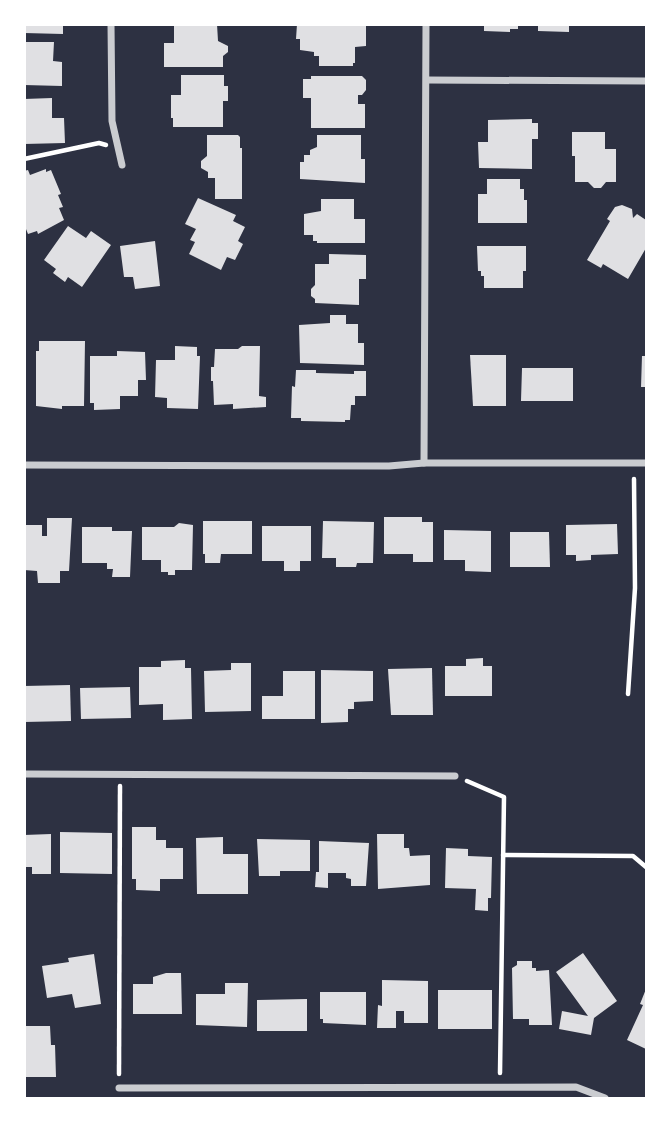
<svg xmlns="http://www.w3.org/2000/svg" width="671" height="1123" font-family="'Golos Text',sans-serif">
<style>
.building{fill:#e0e0e3}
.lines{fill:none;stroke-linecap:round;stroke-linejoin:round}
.path{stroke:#fff;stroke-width:4.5}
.minor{stroke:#caccd0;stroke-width:7}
</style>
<rect width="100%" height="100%" fill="#2d3142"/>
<g class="building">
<path d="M24 24H63V34L24 33Z"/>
<path d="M174 24H217L218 41 228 46V52L223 56V67H164V43H174Z"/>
<path d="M297 24H366V46L355 47V63H353V66H319V56H314V52L300 50V39H296Z"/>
<path d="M484 24H518V29H510V32L484 31Z"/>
<path d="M538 24H569V32L538 31Z"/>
<path d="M24 42H54L53 61 62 62V86L24 85Z"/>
<path d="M181 75H224V86H228V101H223V127H173V118H171V95H181Z"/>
<path d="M311 76H362L366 80V90L362 95H358V104H365V128H311V98H303V79H311Z"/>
<path d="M52 98V118H64L65 143 24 144V99Z"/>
<path d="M532 119V123H538V139H532V169L479 168 478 142H488V120Z"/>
<path d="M572 132H605V149H616V182H606L601 188H594L588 182H575V156H572Z"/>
<path d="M207 135H238L240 137V148H242V199H215V178H208V172L201 168V161L207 156Z"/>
<path d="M317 135H361V159H365V183L300 179V162H304V155H310V150L317 147Z"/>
<path d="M46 169V172L51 170 61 194 58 195 63 207 59 208 64 220 38 234 37 231 28 234 24 224V171L28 170 30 175Z"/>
<path d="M487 179H520V189H524V200H527V223H478V194H487Z"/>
<path d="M198 198 236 215 233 221 245 227 238 241 243 244 235 260 227 257 221 270 189 254 195 242 190 240 196 229 185 224Z"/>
<path d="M321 199H354V219H365V243H317V241H313V235H304V214L321 211Z"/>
<path d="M622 205 632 209 633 218 637 214 646 220V248L628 279 603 264 601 268 587 260 610 221 607 219 615 207Z"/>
<path d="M68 226 86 238 91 231 111 245 82 287 68 277 65 282 53 273 56 269 44 260Z"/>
<path d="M155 241 160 286 135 289 133 277H124L120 246Z"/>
<path d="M477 246H526V271H523V288H484V276H481V271H478Z"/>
<path d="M329 254 366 255V279H359V305L315 303V299L311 296V289L315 285V264H329Z"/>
<path d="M330 315H346V324H358V343H364V365L300 363 299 325 330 323Z"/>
<path d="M39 341H85L84 406H62V409L36 406V351H39Z"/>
<path d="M175 346 197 347V356H200L198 409 167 408V398L155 397 156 360H175Z"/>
<path d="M242 346H260L259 396 266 397V407L233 409V404L214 405 213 381H211V367H214L215 349H238Z"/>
<path d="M117 351 145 352 146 380H138V396H120V409L94 410V403H90V356H117Z"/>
<path d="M470 355H506V406H473Z"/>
<path d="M642 356H646V387H641Z"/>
<path d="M522 368H573V401H521Z"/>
<path d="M296 370H316V373L354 374V371H366V396H355V405H351L350 420H345V422L301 421V418H291L292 386 295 387Z"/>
<path d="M384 517H422V522H433V562H413V554H384Z"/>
<path d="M47 518H72L69 571H60V583H38L37 571 24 570V525H42V536H47Z"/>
<path d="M203 521H252V554H221L220 563H205V554H203Z"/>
<path d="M323 521 374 522 373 563H357L356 567H336V558H322Z"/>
<path d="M179 523 193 525 192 570H175V575H168V572H161V560H142V527H174Z"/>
<path d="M617 524 618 554 591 555V560L576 561V555H566V525Z"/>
<path d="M262 526H311V561H300V571H284V561H262Z"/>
<path d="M82 527H112V531H132L130 577H112L113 569H107V563H82Z"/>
<path d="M444 530 491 531V572L465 571V560H444Z"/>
<path d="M510 532H549L550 567H510Z"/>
<path d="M483 658V666H492V696H445V666H466V659Z"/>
<path d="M185 660V668H191L192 719 163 720V704L139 705V667H161V661Z"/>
<path d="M231 663H251V711L205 712 204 671 231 670Z"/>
<path d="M432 668 433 715H391L388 669Z"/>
<path d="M321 670 373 671V701L354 702V709H348V722L321 723Z"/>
<path d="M283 671H315V719H262V696H283Z"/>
<path d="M70 685 71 721 24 722V686Z"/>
<path d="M130 687 131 718 81 719 80 688Z"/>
<path d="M132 827H156V840H166V848H183V879H160V891L136 890V879H132Z"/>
<path d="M60 832 112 833V874L60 873Z"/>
<path d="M51 834V874H32V867H24V835Z"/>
<path d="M377 834H404V848H409L410 856 430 855V885L378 889Z"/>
<path d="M223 837V854H248V894H197L196 838Z"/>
<path d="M257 839 310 840V871H280V876H259Z"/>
<path d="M319 841 369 843 366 886H351V879L346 878V873H328V888L315 887 316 872H319Z"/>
<path d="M446 848 468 849V856L492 857 491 898H488V911L475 910 476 889 445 888Z"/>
<path d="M583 953 617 1001 594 1018 591 1035 559 1029 562 1011 588 1016 556 972Z"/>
<path d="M94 954 101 1004 75 1008 72 994 47 998 42 966 69 962 68 958Z"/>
<path d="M517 961H532V968H536V971L549 970 552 1025H529V1019H513L512 968 517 965Z"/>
<path d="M166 973H181L182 1014H133V984H153V977Z"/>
<path d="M382 980 428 981V1023H404V1011H396V1028H377L378 1005 382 1006Z"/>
<path d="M225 983H248L247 1027 196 1025V994H225Z"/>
<path d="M646 989V1049L627 1040 643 1005 640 1004Z"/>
<rect x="438" y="990" width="54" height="39"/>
<path d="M320 992H366V1025L323 1023V1019H320Z"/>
<path d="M307 999V1031H257V1000Z"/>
<path d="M24 1026H50L51 1045H55L56 1077H24Z"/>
</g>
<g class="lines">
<g class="path">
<path d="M24 159 99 143 106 145"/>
<path d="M628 694 635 588 634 479"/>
<path d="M467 781 504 797 500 1073"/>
<path d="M503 855 633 856 646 867"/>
<path d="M119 1074 120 786"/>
</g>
<g class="minor">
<path d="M111 24 112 121 122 165"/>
<path d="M427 80 646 81"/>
<path d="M424 463 426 24"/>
<path d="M24 465 389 466 424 463H646"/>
<path d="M24 774 455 776"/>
<path d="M119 1088 576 1087 605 1098"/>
</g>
</g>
<rect width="671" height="1123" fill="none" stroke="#ffffff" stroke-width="52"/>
</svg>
